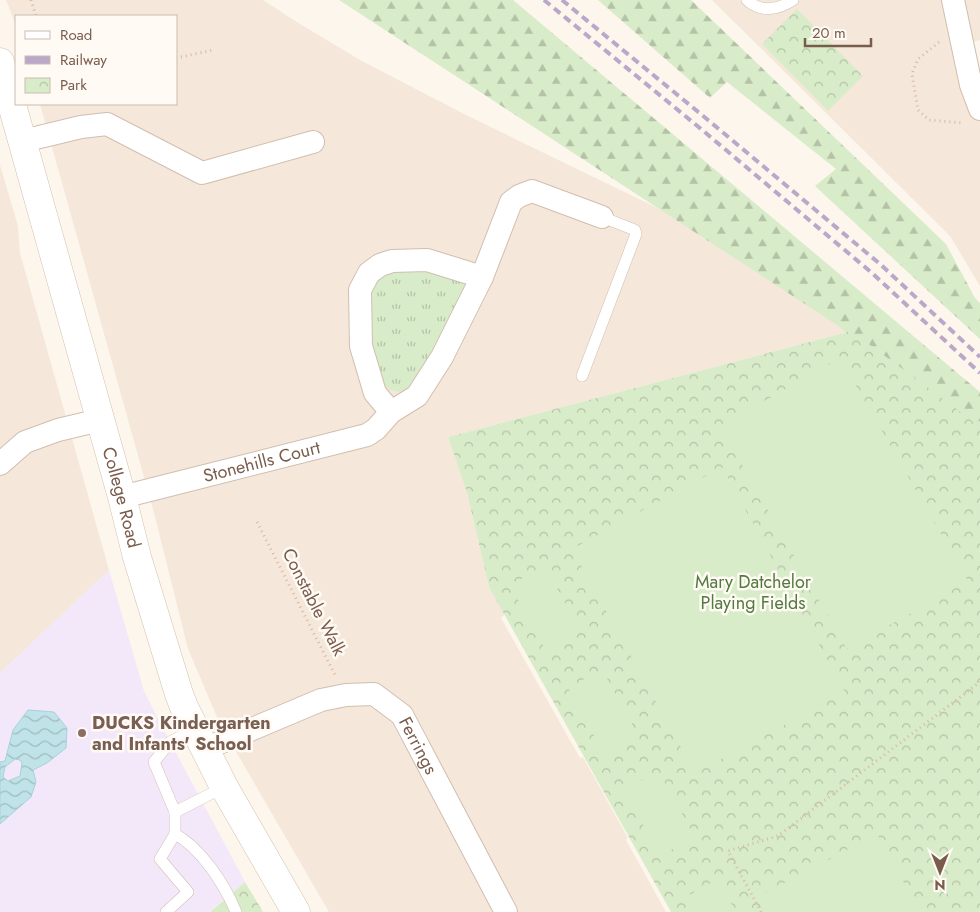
<svg xmlns="http://www.w3.org/2000/svg" width="980" height="912" font-family="Jost,sans-serif">
<style>
.residential{fill:#f5e8da}
.education{fill:#f3e8fa}
.grass{fill:url(#grass-tufts)}
.forest{fill:url(#forest-firs)}
.park{fill:url(#park-crowns)}
.pitch{fill:#d8ecc9}
.water{fill:url(#water-waves);stroke:#a5d3da;fill-rule:evenodd}
.lines{fill:none;stroke-linecap:round;stroke-linejoin:round}
.lane-casing{stroke:#d1beb0;stroke-width:12}
.street-casing{stroke:#d1beb0;stroke-width:24}
.secondary-casing{stroke:#d6c0b0;stroke-width:29}
.path{stroke:#d9b8a5;stroke-width:3;stroke-dasharray:1 4;stroke-linecap:butt}
.lane{stroke:#fff;stroke-width:11}
.street{stroke:#fff;stroke-width:22}
.secondary{stroke:#fff;stroke-width:28}
.rail{stroke:#b9a8c9;stroke-width:4;stroke-dasharray:8 5;stroke-linecap:butt}
.education-dot{fill:#8d6e63;stroke:#fffaf3;stroke-width:2}
.labels{text-anchor:middle;dominant-baseline:central;stroke-width:5;stroke-linejoin:round;paint-order:stroke}
.street-label{font-size:18px;fill:#7a5c4d;stroke:#fffaf3}
.park-label{font-size:18px;fill:#537a41;stroke:#fffaf3}
.education-label{font-size:18px;font-weight:bold;fill:#785e54;stroke:#fffaf3;text-anchor:start}
</style>
<defs>
<pattern id="grass-tufts" width="24" height="20" patternUnits="userSpaceOnUse" patternTransform="scale(1.25)"><rect width="24" height="20" fill="#d8ecc9"/><path d="M3 7l-1-3M5 7V3M7 7l1-3M15 17l-1-3M17 17v-4M19 17l1-3" fill="none" stroke="#b4c2a5"/></pattern>
<pattern id="forest-firs" width="22" height="20" patternUnits="userSpaceOnUse" patternTransform="scale(1.25)"><rect width="22" height="20" fill="#d8ecc9"/><path d="M5 1l3.5 6h-7zM16 11l3.5 6h-7z" fill="#b4c2a5"/></pattern>
<pattern id="park-crowns" width="20" height="18" patternUnits="userSpaceOnUse" patternTransform="scale(1.25)"><rect width="20" height="18" fill="#d8ecc9"/><path d="M2 6a3 3 0 1 1 6 0M12 15a3 3 0 1 1 6 0" fill="none" stroke="#b4c2a5"/></pattern>
<pattern id="water-waves" width="16" height="10" patternUnits="userSpaceOnUse" patternTransform="scale(1.25)"><rect width="16" height="10" fill="#bfe3e8"/><path d="M0 5q4-4 8 0t8 0" fill="none" stroke="#a0bbbe"/></pattern>
</defs>
<rect width="100%" height="100%" fill="#fdf6ec"/>
<g class="residential">
<path d="M6 0H263L300 24 362 61 466 115 674 216 851 331 448 437 467 493 489 587 505 614 501 618 580 758 583 757 628 838 626 840 666 912H329L220 724 188 649 154 513 40 104H176V16H16V26Z"/>
<path d="M712 0H980V40L960 45 980 106V286L950 236Z"/>
<path d="M0 165 18 226 20 253 109 570 0 673Z"/>
</g>
<path class="education" d="M109 570 144 691 160 723 245 882 209 912H0V673Z"/>
<path class="grass" d="M401 269H422L464 283V290L440 346 411 387 401 392 393 391 383 386 373 367 367 314 371 288 380 275Z"/>
<g class="forest">
<path d="M339 0H513L980 392V450L837 325Z"/>
<path d="M598 0H691L946 244 975 298 980 303V339L815 186 836 169 727 82 710 98Z"/>
</g>
<g class="park">
<path d="M797 9 863 76 828 111 762 44Z"/>
<path d="M851 331 930 389 980 427V912H671L489 587 467 493 448 437Z"/>
<path d="M245 882 263 912H210Z"/>
</g>
<g class="pitch">
<path d="M840 358 968 581 847 649 720 426Z"/>
<path d="M722 467 845 692 695 773 572 549Z"/>
<path d="M545 566 581 632 546 651 510 585Z"/>
<path d="M602 669 638 735 604 754 568 688Z"/>
<path d="M658 771 695 837 660 856 624 790Z"/>
<path d="M877 834 920 912H769L760 896Z"/>
<path d="M718 879 736 912H691L684 898Z"/>
</g>
<path class="water" d="M28 710 54 712 67 728 66 748 47 763 33 770 36 782 31 797 0 824V762L5 761 13 730ZM15 759 20 760 22 763 20 776 8 781 3 777 5 767Z"/>
<g class="lines">
<g class="lane-casing">
<g id="lane">
<path d="M747 0C761 13 778 10 793 0"/>
<path d="M582 376 636 234 635 230 602 217"/>
<path d="M195 729 170 742 154 762 175 812 224 787"/>
<path d="M175 834C201 848 225 885 236 912"/>
<path d="M166 912 188 892 160 859 175 834V812"/>
</g>
</g>
<g class="street-casing">
<g id="street">
<path d="M953 0 971 85 980 109"/>
<path d="M23 141 81 127 107 124 202 173 313 142"/>
<path d="M391 412 375 393 361 346 360 290 369 273 380 265 392 261 427 260 482 277"/>
<path d="M0 464 25 442 58 430 100 420"/>
<path id="s1" d="M122 497 367 435 376 429 391 412 417 396 442 357 482 277 511 202 519 196 532 191 602 217"/>
<path id="s2" d="M205 749 321 700 346 695 374 694 402 715 506 912"/>
</g>
</g>
<g class="secondary-casing">
<g id="secondary">
<path id="s3" d="M0 62 122 497 137 557 179 694 184 707 224 787 296 912"/>
</g>
</g>
<g class="path">
<path d="M31 0 36 16"/>
<path d="M939 42 918 59 912 74 918 110 929 120 963 123"/>
<path d="M176 58 213 50"/>
<path d="M257 522 335 675"/>
<path d="M761 912 728 851 778 836 980 682"/>
</g>
<use href="#lane" class="lane"/>
<use href="#street" class="street"/>
<use href="#secondary" class="secondary"/>
<g class="rail">
<path d="M544 0 701 129 872 273 980 373"/>
<path d="M562 0 708 120 880 264 980 357"/>
</g>
</g>
<circle class="education-dot" cx="82" cy="733" r="5"/>
<g class="labels">
<g class="street-label">
<text stroke="none"><textPath href="#s1" startOffset="144">Stonehills Court</textPath></text>
<text stroke="none"><textPath href="#s3" startOffset="452">College Road</textPath></text>
<text transform="translate(314 602) rotate(63)">Constable Walk</text>
<text stroke="none"><textPath href="#s2" startOffset="249">Ferrings</textPath></text>
</g>
<g class="park-label">
<text x="753" y="582">Mary Datchelor<tspan x="753" dy="21">Playing Fields</tspan></text>
</g>
<g class="education-label">
<text x="92" y="723">DUCKS Kindergarten<tspan x="92" dy="21">and Infants' School</tspan></text>
</g>
</g>
<rect x="15" y="15" width="162" height="90" fill="#fffaf3" stroke="#cabbb1"/>
<rect x="25" y="31" width="25" height="8" fill="#ffffff" stroke="#cabbb1"/>
<text x="60" y="40" font-size="15" fill="#7a5c4d">Road</text>
<rect x="25" y="56" width="25" height="8" fill="#b9a8c9" stroke="#cabbb1"/>
<text x="60" y="65" font-size="15" fill="#7a5c4d">Railway</text>
<rect x="25" y="78" width="25" height="15" fill="url(#park-crowns)" stroke="#cabbb1"/>
<text x="60" y="90" font-size="15" fill="#7a5c4d">Park</text>
<g transform="translate(940 872) rotate(180)" stroke="#fffaf3" stroke-width="4" paint-order="stroke">
<path d="M0-4L9 19L0 12L-9 19Z" fill="#7a5c4d"/>
<text y="-8" font-size="14" font-weight="bold" text-anchor="middle" fill="#7a5c4d">N</text>
</g>
<path d="M805 38v8h66v-8" fill="none" stroke="#7a5c4d" stroke-width="2.5"/>
<text x="812" y="38" font-size="15" fill="#7a5c4d" stroke="#fffaf3" stroke-width="4" paint-order="stroke">20 m</text>
</svg>
